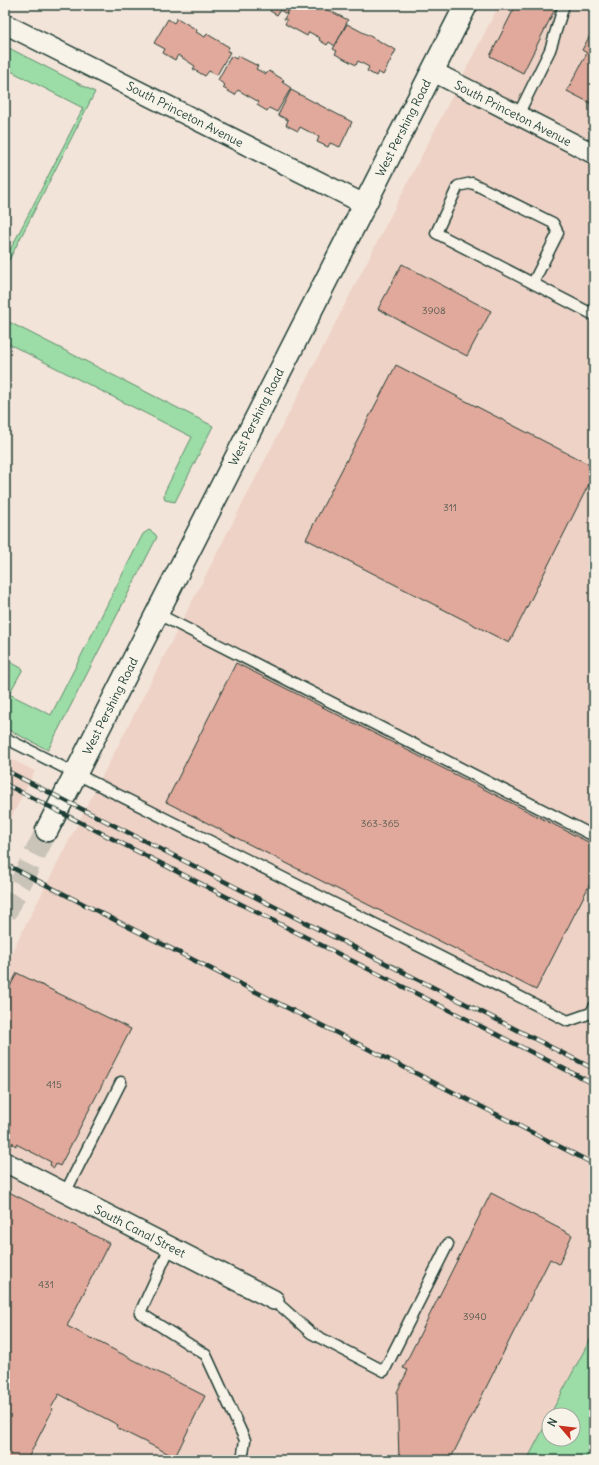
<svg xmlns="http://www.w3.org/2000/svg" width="599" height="1465" font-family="Delius,sans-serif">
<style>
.built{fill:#eed2c6;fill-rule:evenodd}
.green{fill:#9cdca6;stroke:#5e8c6d}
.building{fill:#e1a99b;stroke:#1f3d34}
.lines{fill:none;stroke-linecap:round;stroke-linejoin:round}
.secondary-tunnel{stroke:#c9c3b8;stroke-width:22;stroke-dasharray:22 11;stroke-linecap:butt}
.service-casing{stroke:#1f3d34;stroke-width:13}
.minor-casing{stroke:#1f3d34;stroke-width:22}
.secondary-casing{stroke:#1f3d34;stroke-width:25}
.service{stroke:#f7f3e8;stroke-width:10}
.minor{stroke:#f7f3e8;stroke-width:19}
.secondary{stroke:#f7f3e8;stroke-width:22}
.rail-casing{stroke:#1f3d34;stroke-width:4.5}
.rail{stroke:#f7f3e8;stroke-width:3;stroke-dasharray:9;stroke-linecap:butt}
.labels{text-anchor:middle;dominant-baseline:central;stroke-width:3;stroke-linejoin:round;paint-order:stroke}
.number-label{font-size:10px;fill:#50584e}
.street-label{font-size:12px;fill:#1f3d34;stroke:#f7f3e8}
</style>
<rect width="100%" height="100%" fill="#f3e4d9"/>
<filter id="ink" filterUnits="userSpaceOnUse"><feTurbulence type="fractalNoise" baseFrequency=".025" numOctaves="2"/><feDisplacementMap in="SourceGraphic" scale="8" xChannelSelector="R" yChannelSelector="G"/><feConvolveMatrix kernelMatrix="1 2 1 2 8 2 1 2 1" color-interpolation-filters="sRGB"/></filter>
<g filter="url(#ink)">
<g class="built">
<path d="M499 5H594V1460H5V965ZM549 1415H573V1439H549Z"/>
<path d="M5 756 35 771 5 830Z"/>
</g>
<g class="green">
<path d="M5 46 95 92 5 268V260L83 108 5 68Z"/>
<path d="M5 320 213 426 175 502 165 500 164 496 165 491 192 437 5 342Z"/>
<path d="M149 530 155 534 157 537 48 750 5 728V659L23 669 9 694 51 715 143 534Z"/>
<path d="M594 1332V1460H527L549 1418V1439H573V1415H550Z"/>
</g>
<g class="building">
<path d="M268 5H291L286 14 280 10 277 15 270 11 272 7Z"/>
<path d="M292 5H318L348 20 335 46 329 42 327 45 319 40 320 38 309 32 307 36 285 24 287 20 284 19Z"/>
<path d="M516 5H557L523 73 490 56Z"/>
<path d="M177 18 197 30 196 32 205 37 207 34 229 47 227 51 230 52 217 75 209 71 205 76 193 69 195 66 178 55 175 60 163 53 165 49 154 43 168 19 174 23Z"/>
<path d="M347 24 396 50 383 75 378 72 376 76 367 71 369 67 358 61 356 65 335 54 337 51 333 49Z"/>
<path d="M593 30H594V105L567 91 587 53 582 50Z"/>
<path d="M231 56 236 59 238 56 258 66 256 69 266 74 269 71 284 80 282 82 291 88 277 112 269 108 267 111 257 105 259 102 238 90 235 95 223 88 225 85 218 80Z"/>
<path d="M291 90 352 122 340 147 330 143 328 147 317 142 319 137 300 127 298 131 286 125 288 120 278 115Z"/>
<path d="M402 264 491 311 467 356 378 309Z"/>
<path d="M396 365 594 467V474L509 643 306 539Z"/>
<path d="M236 663 594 845V876L536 990 166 802Z"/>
<path d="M17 973 131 1029 60 1166 56 1164 54 1168 50 1165 51 1162 16 1144V1146L13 1144V1142L12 1145 9 1143 10 1141 5 1139V996Z"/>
<path d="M5 1190 109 1243 67 1326 205 1396 175 1457 117 1428 118 1425 59 1394 51 1408 53 1409 27 1460H5Z"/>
<path d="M491 1193 572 1235 559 1264 550 1259 450 1460H399L397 1392 408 1370 403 1368Z"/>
</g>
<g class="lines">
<path class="secondary-tunnel" d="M5 914 47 830"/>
<g class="service-casing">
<g id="service">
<path d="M518 115 550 50 564 5"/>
<path d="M533 283 558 233 553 223 472 183 458 186 436 233 594 315"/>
<path d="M156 613 594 836"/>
<path d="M5 738 568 1021 591 1013 594 1007"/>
<path d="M65 1193 121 1082"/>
<path d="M170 1247 140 1313 206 1355 245 1440 242 1460"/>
<path d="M274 1300 311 1333 384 1371 448 1244"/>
</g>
</g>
<g class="minor-casing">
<g id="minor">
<path d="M5 24 364 204"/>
<path d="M432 71 594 154"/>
<path d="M5 1162 274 1300"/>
</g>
</g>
<g class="secondary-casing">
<path id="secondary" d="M47 830 466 5"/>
</g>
<use href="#service" class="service"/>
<use href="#minor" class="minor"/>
<use href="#secondary" class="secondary"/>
<g class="rail-casing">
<g id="rail">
<path d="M5 770 594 1069"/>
<path d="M5 784 594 1084"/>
<path d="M5 864 594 1164"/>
</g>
</g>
<use href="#rail" class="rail"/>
</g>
</g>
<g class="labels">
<g class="number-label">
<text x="434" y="310">3908</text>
<text x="450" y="507">311</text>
<text x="380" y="823">363-365</text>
<text x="54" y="1084">415</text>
<text x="46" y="1284">431</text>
<text x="475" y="1316">3940</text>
</g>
<g class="street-label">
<text transform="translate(513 113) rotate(27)">South Princeton Avenue</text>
<text transform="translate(185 114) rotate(27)">South Princeton Avenue</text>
<text transform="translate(403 128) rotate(-63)">West Pershing Road</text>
<text transform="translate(256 417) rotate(-63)">West Pershing Road</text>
<text transform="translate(110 706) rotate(-63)">West Pershing Road</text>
<text transform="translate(140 1231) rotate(27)">South Canal Street</text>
</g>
</g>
<rect width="599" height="1465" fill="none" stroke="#f7f3e8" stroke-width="20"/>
<rect x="10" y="10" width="579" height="1445" fill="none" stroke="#1f3d34" stroke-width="1.5" filter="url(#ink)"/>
<g transform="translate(561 1427) rotate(298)"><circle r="19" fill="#f7f3e8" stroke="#a1aaa0"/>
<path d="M0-3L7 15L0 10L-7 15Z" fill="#c8321e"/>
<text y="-6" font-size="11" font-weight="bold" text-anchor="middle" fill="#1f3d34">N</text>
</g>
</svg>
